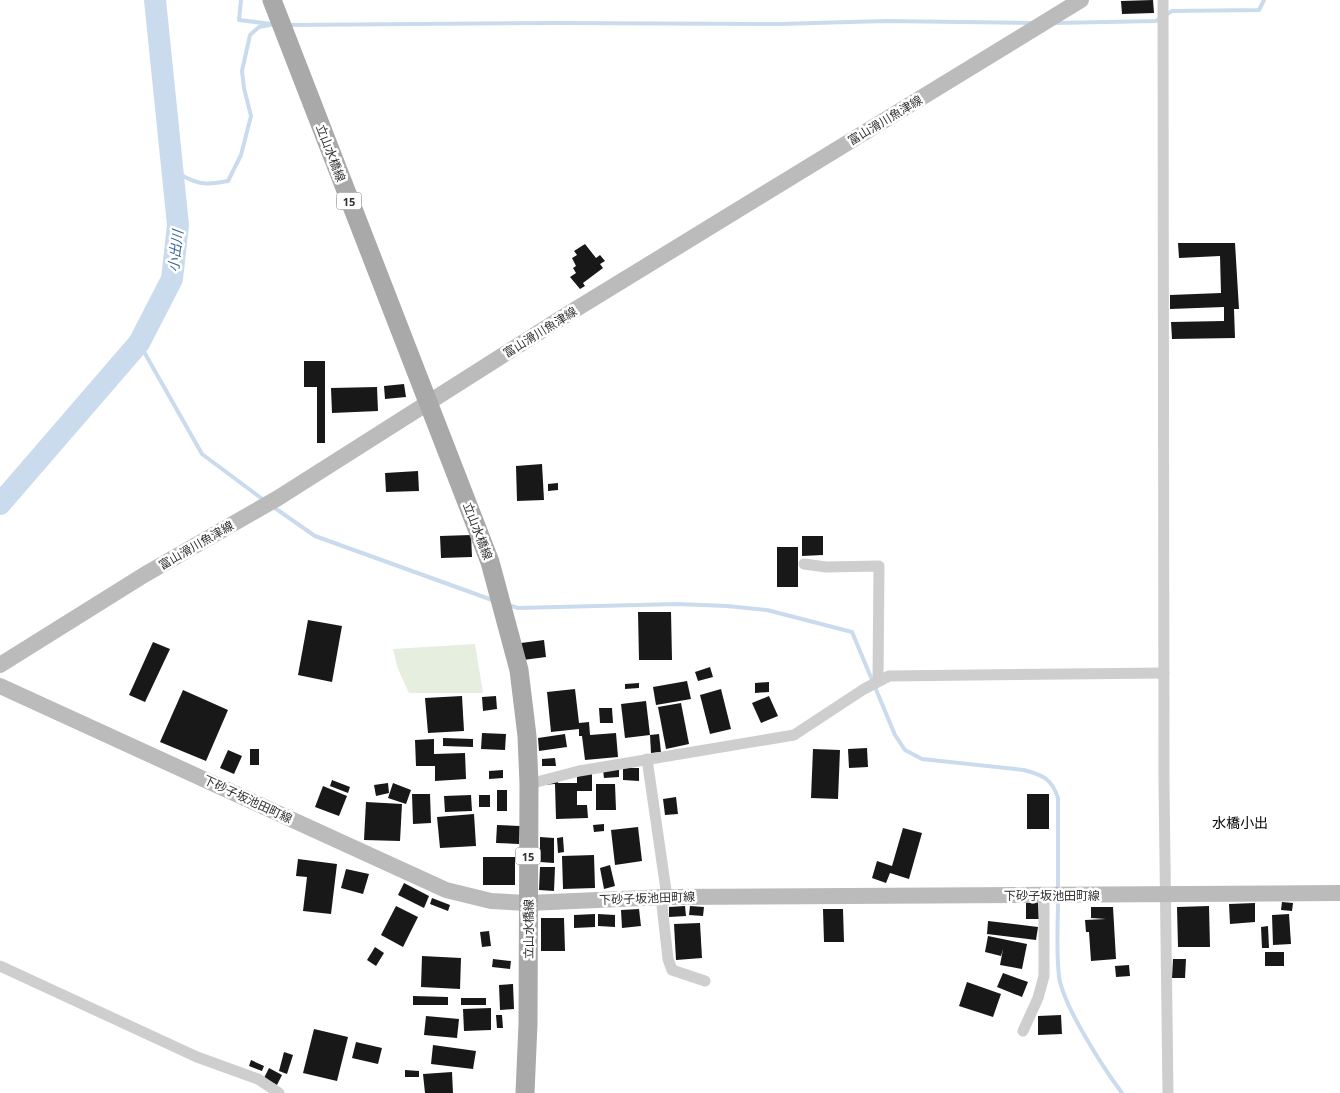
<svg xmlns="http://www.w3.org/2000/svg" width="1340" height="1093" font-family="'Noto Sans','Noto Sans JP',sans-serif">
<style>
.green{fill:#e5eedf}
.lines{fill:none;stroke-linecap:round;stroke-linejoin:round}
.stream{stroke:#cbdbee;stroke-width:4}
.river{stroke:#cbdbee;stroke-width:22}
.building{fill:#181818}
.street{stroke:#cecece;stroke-width:11}
.secondary{stroke:#bbb;stroke-width:16}
.primary{stroke:#a9a9a9;stroke-width:19}
.labels{text-anchor:middle;dominant-baseline:central;stroke-width:5;stroke-linejoin:round;paint-order:stroke}
.shield{fill:#fff;stroke:#6f6f6f;stroke-width:1}
.shield-label{font-size:11px;font-weight:bold;fill:#313131}
.street-label{font-size:12px;fill:#313131;stroke:#fff}
.water-label{font-size:14px;font-style:italic;fill:#3b6597;stroke:#fff}
.neighbourhood-label{font-size:14px;fill:#000;stroke:#fff}
</style>
<rect width="100%" height="100%" fill="#fff"/>
<path class="green" d="M475 644 483 693H409L398 669 393 649Z"/>
<g class="lines">
<g class="stream">
<path d="M241 0 239 20 271 24"/>
<path d="M1055 23 1156 21 1172 11 1259 10 1264 0"/>
<path d="M287 25 557 23 779 24 886 21 1033 23"/>
<path d="M174 171C196 184 203 186 228 181L241 155 251 116 244 88 242 71 250 35 259 27 275 24"/>
<path d="M139 343 202 454 265 501"/>
<path d="M272 506 315 536 495 601"/>
<path d="M508 605 518 608 677 604 727 606 767 610 852 632 895 735 905 750 922 759 1024 770C1043 775 1052 779 1058 798V890"/>
<path d="M1058 899C1058 925 1056 951 1059 976 1062 1004 1104 1069 1122 1093"/>
</g>
<path class="river" d="M0 504 139 343 172 279 178 225 155 0"/>
</g>
<g class="building">
<path d="M1153 0 1154 13 1122 14 1121 1Z"/>
<path d="M1178 243H1235L1239 309H1234L1235 338 1172 339 1171 322 1224 321V307L1170 309V295L1221 293 1220 256 1179 258Z"/>
<path d="M585 244 596 258 600 255 605 261 600 264 603 268 583 283 585 286 580 289 570 277 576 273 573 268 576 266 572 258 577 255 574 251Z"/>
<path d="M304 361H325V443H317V387H304Z"/>
<path d="M404 384 406 397 385 399 384 386Z"/>
<path d="M377 387 378 411 332 413 331 388Z"/>
<path d="M542 464 544 500 517 501 516 466Z"/>
<path d="M418 471 419 491 386 492 385 473Z"/>
<path d="M558 483V490L548 491V484Z"/>
<path d="M471 535 472 557 441 558 440 536Z"/>
<path d="M802 536H823V555L802 556Z"/>
<rect x="777" y="547" width="21" height="40"/>
<path d="M638 612H671L672 660H639Z"/>
<path d="M308 620 342 626 332 682 298 675Z"/>
<path d="M544 640 546 657 523 660 521 643Z"/>
<path d="M153 642 170 649 145 702 129 695Z"/>
<path d="M710 667 713 677 698 681 695 672Z"/>
<path d="M687 681 691 699 656 705 653 687Z"/>
<path d="M769 682V692L755 693V683Z"/>
<path d="M639 683V688L625 689V684Z"/>
<path d="M575 689 579 723 589 722 590 735 616 733 618 757 585 760 582 736H579V729L551 732 547 692Z"/>
<path d="M721 689 731 729 710 734 700 695Z"/>
<path d="M183 690 228 710 206 761 160 742Z"/>
<path d="M462 696 464 731 428 733 425 698Z"/>
<path d="M496 696 497 709 483 711 482 697Z"/>
<path d="M769 696 778 716 761 723 752 703Z"/>
<path d="M646 701 650 735 625 738 621 704Z"/>
<path d="M681 703 689 744 666 749 658 707Z"/>
<path d="M599 708H612L613 723H600Z"/>
<path d="M482 733 506 734 505 750 481 749Z"/>
<path d="M565 734 567 747 539 751 538 738Z"/>
<path d="M659 734 661 752 651 753 650 735Z"/>
<path d="M443 738 473 739V747L443 746Z"/>
<path d="M434 739V754L465 753 466 779 435 781V766H416L415 740Z"/>
<path d="M867 748 868 767 849 768 848 749Z"/>
<rect x="250" y="749" width="9" height="16"/>
<path d="M813 749 840 750 838 799 811 798Z"/>
<path d="M228 750 242 756 234 774 220 768Z"/>
<path d="M555 758 556 766H542V759Z"/>
<path d="M623 768H639V781L623 780Z"/>
<path d="M619 769V777L604 778 603 770Z"/>
<path d="M503 770V778L489 779V771Z"/>
<path d="M577 773H592V791H577V805H587L588 818 556 819 555 784 541 785 557 776 558 783H577Z"/>
<path d="M332 780 350 787 348 793 330 786Z"/>
<path d="M388 783 389 793 376 796 374 785Z"/>
<path d="M393 783 411 790 406 804 388 798Z"/>
<path d="M596 784H615L616 810H596Z"/>
<path d="M323 786 347 796 339 816 315 807Z"/>
<rect x="497" y="790" width="10" height="21"/>
<path d="M412 794H430L431 823 413 824Z"/>
<rect x="1027" y="794" width="22" height="35"/>
<path d="M471 795 472 811 445 812 444 796Z"/>
<rect x="479" y="795" width="11" height="12"/>
<path d="M676 797 678 814 665 815 663 799Z"/>
<path d="M366 802 402 804 400 841 364 840Z"/>
<path d="M474 814 476 846 440 848 437 817Z"/>
<path d="M604 824V831L594 832 593 825Z"/>
<path d="M497 825 520 826 519 844 496 843Z"/>
<path d="M638 827 642 861 615 865 611 830Z"/>
<path d="M903 828 922 833 909 879 890 873 886 883 872 878 877 861 892 866Z"/>
<path d="M540 837 554 838V863L540 862Z"/>
<path d="M563 837 564 852 558 853 557 838Z"/>
<path d="M594 855 595 888 563 889 562 856Z"/>
<rect x="483" y="857" width="32" height="28"/>
<path d="M298 859 337 864 331 914 303 911 307 877 296 876Z"/>
<path d="M610 865 615 886 604 889 600 868Z"/>
<path d="M540 867H555L554 891 539 890Z"/>
<path d="M346 869 369 874 363 894 341 888Z"/>
<path d="M404 883 429 896 424 908 398 895Z"/>
<path d="M432 898 450 905 448 911 430 904Z"/>
<path d="M1038 902 1039 919H1026V903Z"/>
<path d="M1282 902 1293 903 1292 911 1281 910Z"/>
<path d="M1255 903V922L1230 924 1229 904Z"/>
<path d="M396 906 418 917 403 947 381 935Z"/>
<path d="M685 906 686 916 669 917V907Z"/>
<path d="M690 906 704 907 703 916 689 915Z"/>
<path d="M1209 906 1210 947H1178L1177 907Z"/>
<path d="M1091 907H1113L1116 959 1091 961 1089 932H1086L1085 920 1106 919 1091 918Z"/>
<path d="M639 909 641 926 622 928 621 910Z"/>
<path d="M823 909H843L844 942H824Z"/>
<path d="M595 914V927L574 928V915Z"/>
<path d="M598 914 615 915V927L598 926Z"/>
<path d="M1289 914 1291 944 1273 945 1272 915Z"/>
<path d="M541 918H564L565 951H541Z"/>
<path d="M988 921 1038 927 1036 940 987 934Z"/>
<path d="M700 923 702 958 676 960 674 924Z"/>
<path d="M1268 926 1269 948H1262L1261 927Z"/>
<path d="M489 931 491 946 482 947 480 932Z"/>
<path d="M988 936 1027 944 1022 969 1000 965 1003 949 1001 956 985 952Z"/>
<path d="M375 947 384 953 376 966 367 960Z"/>
<rect x="1265" y="952" width="19" height="14"/>
<path d="M422 956 461 958 460 989 421 987Z"/>
<path d="M493 959 511 961 510 969 492 967Z"/>
<path d="M1173 959H1186L1185 978H1172Z"/>
<path d="M1129 965 1130 976 1116 977 1115 966Z"/>
<path d="M1003 973 1028 982 1022 997 997 987Z"/>
<path d="M967 982 1001 994 993 1017 959 1006Z"/>
<path d="M513 984 514 1009 500 1010 499 985Z"/>
<path d="M413 996 448 997V1005H413Z"/>
<rect x="461" y="998" width="25" height="7"/>
<path d="M491 1008V1030L464 1031 463 1009Z"/>
<path d="M496 1015H502L503 1028H497Z"/>
<path d="M1061 1015 1062 1034 1038 1035V1016Z"/>
<path d="M426 1016 459 1019 457 1038 424 1035Z"/>
<path d="M314 1029 348 1037 337 1081 303 1073Z"/>
<path d="M356 1042 382 1048 378 1064 352 1058Z"/>
<path d="M433 1045 476 1051 473 1069 431 1064Z"/>
<path d="M284 1052 293 1055 287 1074 279 1071Z"/>
<path d="M251 1060 264 1066 262 1071 249 1066Z"/>
<path d="M269 1068 282 1075 277 1085 264 1078Z"/>
<path d="M405 1070 419 1071V1077H405Z"/>
<path d="M452 1072 453 1093H425L423 1074Z"/>
</g>
<g class="lines">
<g class="street">
<path d="M1163 0 1164 783 1168 1093"/>
<path d="M804 564 826 567 879 566 878 680"/>
<path d="M647 759 667 897"/>
<path d="M529 784 579 771 794 735 864 689 889 676 1164 673"/>
<path d="M661 897 668 959 672 970 705 981"/>
<path d="M0 966 197 1057 258 1079 279 1093"/>
<path d="M1023 1031 1038 998 1044 976V895"/>
</g>
<g class="secondary">
<path d="M0 665 144 575 278 498 563 317 1081 0"/>
<path d="M0 686 446 890 491 901 528 903 667 897 1340 893"/>
</g>
<path class="primary" d="M272 0 490 562 519 670 527 736 529 784 528 1024 525 1093"/>
</g>
<g class="labels">
<g class="shield">
<rect x="336.5" y="192.5" width="25" height="17" rx="4"/>
<rect x="515.5" y="847.5" width="25" height="17" rx="4"/>
</g>
<g class="shield-label">
<text x="349" y="201">15</text>
<text x="528" y="856">15</text>
</g>
<g class="street-label">
<text transform="translate(885 120) rotate(-31)">富山滑川魚津線</text>
<text transform="translate(331 153) rotate(69)">立山水橋線</text>
<text transform="translate(540 332) rotate(-32)">富山滑川魚津線</text>
<text transform="translate(478 531) rotate(69)">立山水橋線</text>
<text transform="translate(196 545) rotate(-30)">富山滑川魚津線</text>
<text transform="translate(248 799) rotate(25)">下砂子坂池田町線</text>
<text x="1052" y="895">下砂子坂池田町線</text>
<text transform="translate(647 898) rotate(-2)">下砂子坂池田町線</text>
<text transform="translate(528 929) rotate(-90)">立山水橋線</text>
</g>
<g class="water-label">
<text transform="translate(175 251) rotate(-83)">小出川</text>
</g>
<g class="neighbourhood-label">
<text x="1240" y="822">水橋小出</text>
</g>
</g>
</svg>
